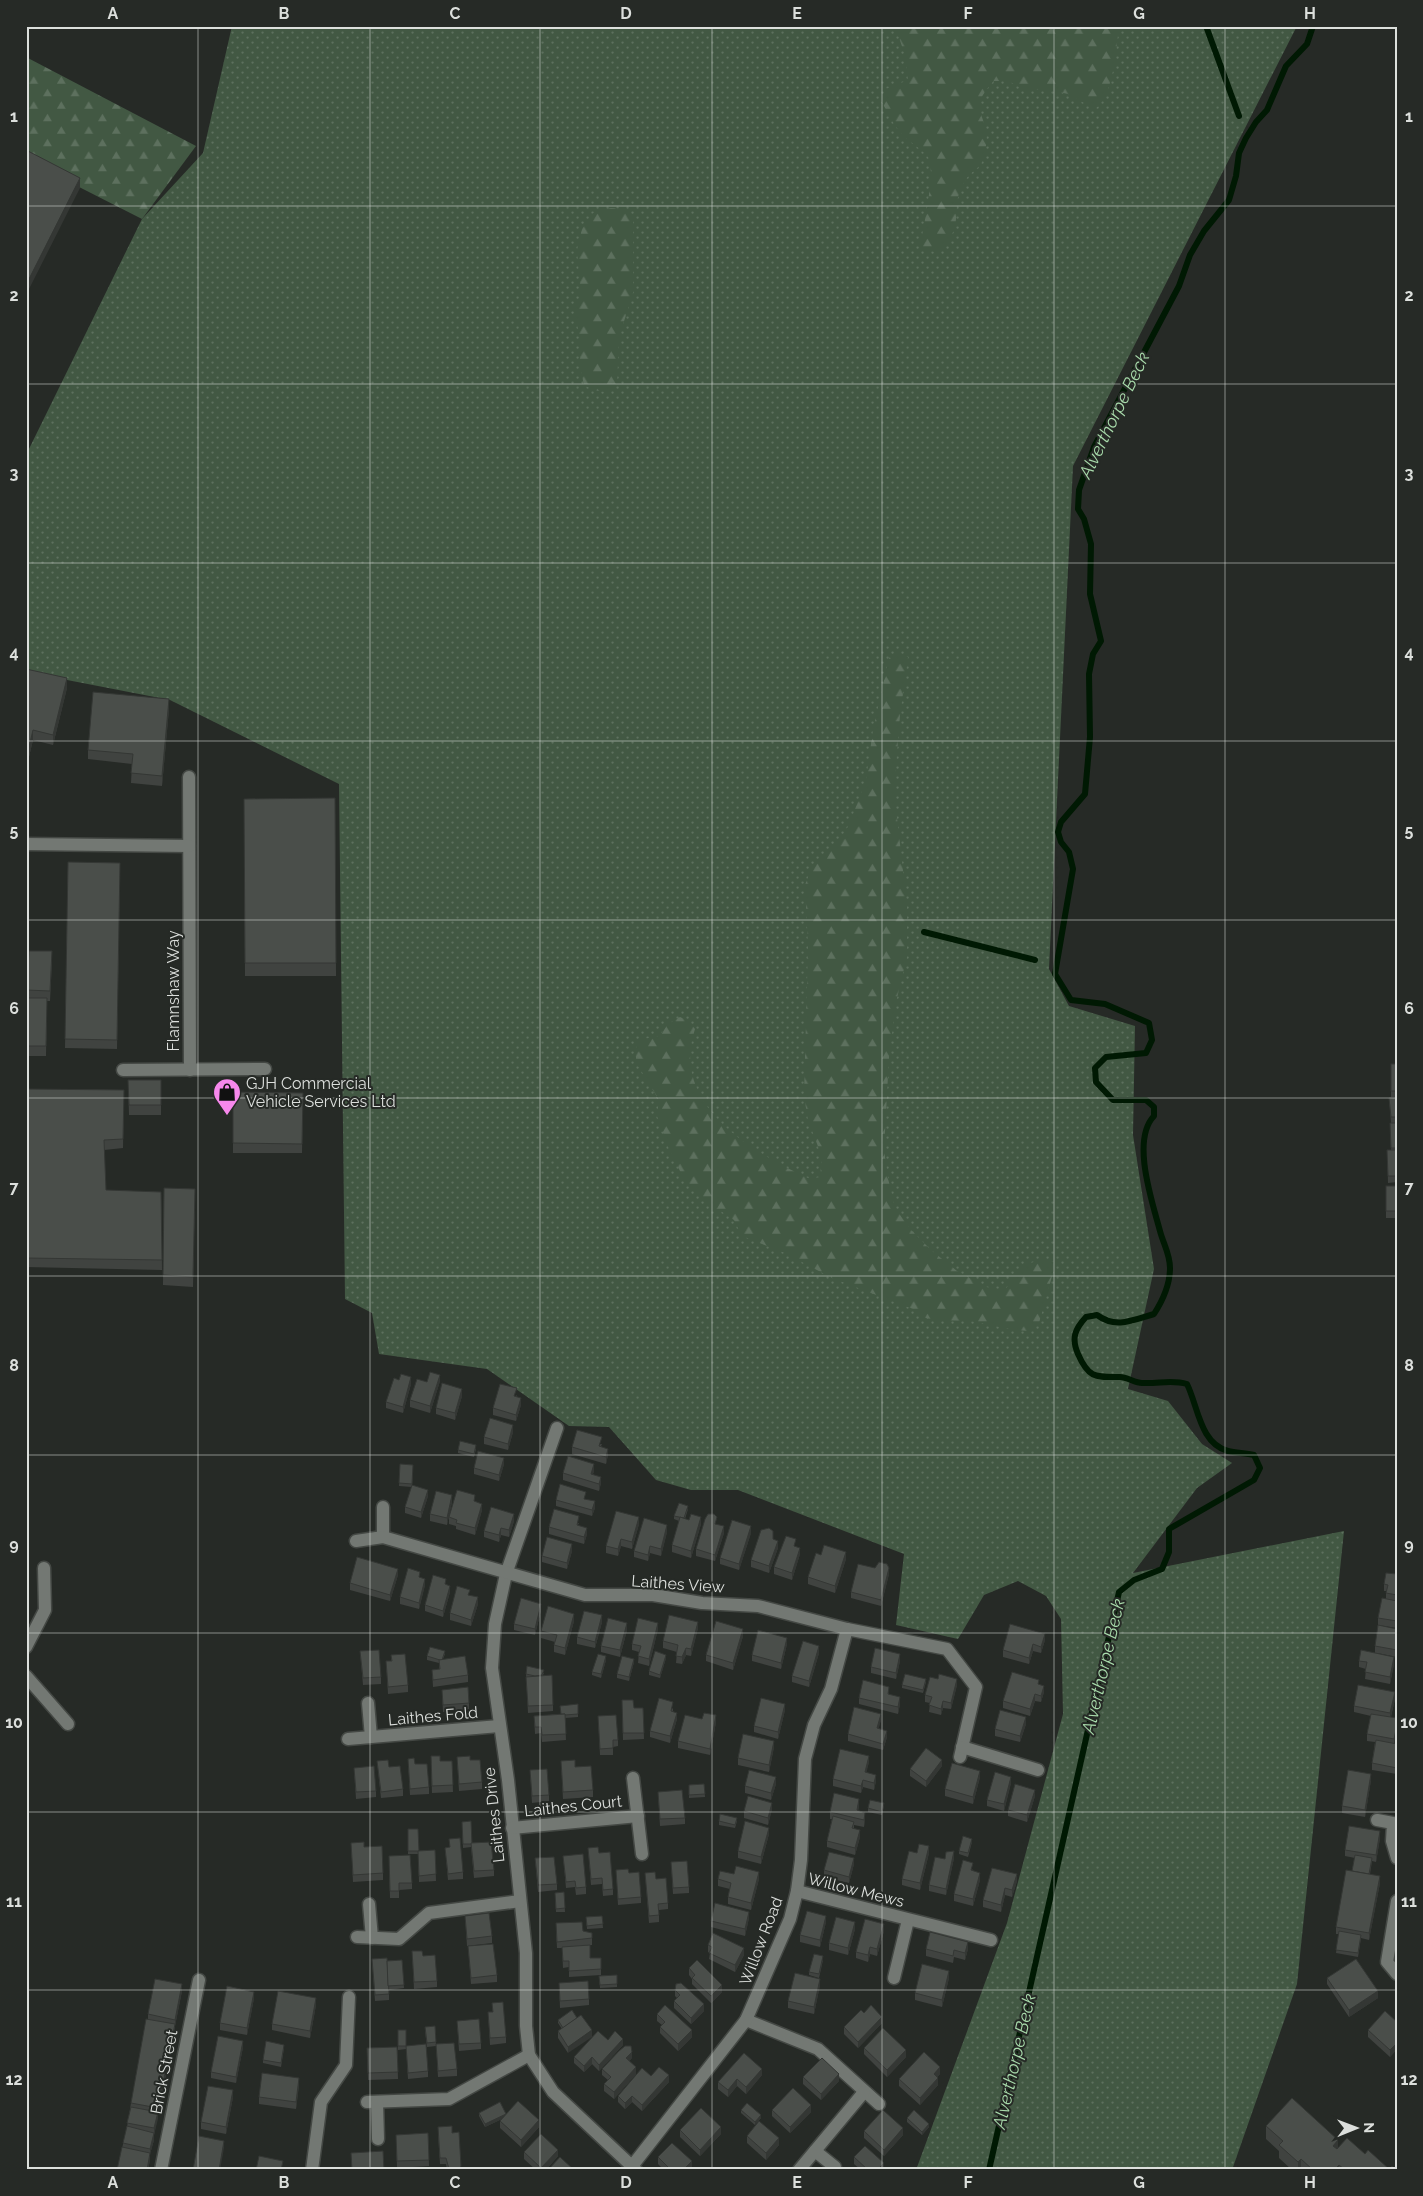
<svg xmlns="http://www.w3.org/2000/svg" width="1423" height="2196" font-family="Raleway,sans-serif">
<style>
.grass{fill:url(#grass-dots)}
.forest{fill:url(#forest-firs)}
.lines{fill:none;stroke-linecap:round;stroke-linejoin:round}
.stream{stroke:#001903;stroke-width:6}
.minor-casing{stroke:#444844;stroke-width:15}
.minor{stroke:#737873;stroke-width:12}
.wall{fill:#404340}
.shaded-wall{fill:#343734}
.building{fill:#4a4e4a;stroke:#343734}
.grid{fill:none;stroke:#dcdfdc;stroke-width:1;stroke-opacity:0.55}
.labels{text-anchor:middle;dominant-baseline:central;stroke-width:4;stroke-linejoin:round;paint-order:stroke}
.street-label{font-size:16px;fill:#dcdfdc;stroke:#262a26}
.poi-label{font-size:16px;fill:#dcdfdc;stroke:#262a26;text-anchor:start}
.water-label{font-size:18px;font-style:italic;fill:#a8dbab;stroke:#262a26}
.neatline{fill:none;stroke:#dcdfdc;stroke-width:2}
.grid-label{font-size:16px;text-anchor:middle;font-weight:bold;fill:#dcdfdc}
</style>
<defs>
<pattern id="grass-dots" width="8" height="8" patternUnits="userSpaceOnUse" patternTransform="scale(1.25)"><rect width="8" height="8" fill="#425843"/><path d="M2 2h.1M6 6h.1" fill="none" stroke="#5d705e" stroke-width="1.8" stroke-linecap="round"/></pattern>
<pattern id="forest-firs" width="22" height="20" patternUnits="userSpaceOnUse" patternTransform="scale(1.25)"><rect width="22" height="20" fill="#425843"/><path d="M5 1l3.5 6h-7zM16 11l3.5 6h-7z" fill="#5d705e"/></pattern>
</defs>
<rect width="100%" height="100%" fill="#262a26"/>
<path class="grass" d="M232 26H1297L1073 466 1049 969 1069 1006 1135 1026 1133 1135 1154 1269 1128 1389 1168 1401 1202 1444 1232 1463 1197 1488 1133 1573 1344 1531 1297 1984 1232 2170H916L1007 1923 1063 1714 1061 1619 1046 1596 1018 1581 984 1595 958 1639 896 1625 904 1554 738 1490H691L656 1480 609 1427 569 1426 487 1369 379 1354 372 1313 345 1299 339 784 170 700 26 672V455L142 219 203 153Z"/>
<g class="forest">
<path d="M895 26H943L948 31 962 30 967 26H1119C1116 49 1114 95 1095 109L1068 94 1046 89 1025 90 1008 81H994C964 112 991 114 986 146 982 173 976 164 965 181 947 209 969 226 937 252L920 249C922 231 937 170 928 157 922 149 909 142 902 134 893 125 888 112 881 101L886 89 908 80 905 55Z"/>
<path d="M26 57 196 146 142 219 26 160Z"/>
<path d="M611 208 624 209 633 220V293L619 337 617 385C607 396 595 391 584 385L580 367V338L574 310 581 296 577 250 582 229 593 213Z"/>
<path d="M896 652 908 657 900 715 894 792 907 905V957L896 1002 889 1057 884 1150 888 1178 895 1208 911 1230 931 1250 957 1271 986 1287 1005 1290C1021 1268 1026 1257 1056 1262L1039 1323 1029 1331 1015 1330 971 1321 938 1320 926 1318 913 1309 832 1278 785 1253 742 1236 734 1220 706 1201 683 1177 669 1149 657 1116 659 1100 637 1064 635 1051 639 1040 659 1036 668 1024 680 1017 689 1021 695 1029C669 1105 753 1153 810 1179L820 1177 822 1157 808 1120 804 1096 808 946 805 885 812 867 841 838 849 825 866 780 873 730 889 658Z"/>
</g>
<g class="lines">
<g class="stream">
<path d="M1206 26 1239 116"/>
<path d="M924 932 1035 960"/>
<path d="M989 2170 1119 1592 1134 1580 1162 1569 1169 1552V1529L1254 1480 1260 1468 1254 1455C1245 1453 1236 1453 1228 1451 1200 1444 1198 1406 1187 1384 1171 1379 1159 1384 1142 1383 1135 1383 1127 1377 1120 1377 1096 1377 1089 1379 1078 1354 1071 1338 1075 1329 1086 1317L1097 1315C1116 1329 1133 1320 1154 1314 1163 1300 1170 1285 1170 1268 1170 1254 1163 1243 1160 1231 1152 1201 1131 1140 1154 1116V1107L1146 1100H1113L1096 1082 1095 1068 1106 1057 1146 1053 1152 1040 1149 1023 1105 1004 1071 1000 1055 974 1073 869 1069 852 1061 842 1058 832 1061 822 1085 794 1090 737 1089 674 1093 654 1101 641 1090 594 1091 544 1084 519 1078 509 1079 490 1094 447 1179 286 1190 255 1204 231 1229 200 1236 176 1239 153 1246 138 1256 122 1267 110 1286 66 1307 44 1313 26"/>
</g>
<g class="minor-casing">
<g id="minor">
<path d="M189 777 190 1070"/>
<path d="M26 844 189 846"/>
<path d="M123 1070 265 1069"/>
<path d="M557 1428 506 1574 495 1624 492 1668 508 1780 526 1953V2026L529 2055 553 2092 636 2170"/>
<path d="M383 1507V1537"/>
<path d="M356 1541 383 1537 585 1595H653L702 1603 758 1606 847 1629 947 1649 976 1687 960 1757"/>
<path d="M26 1647 45 1610 44 1568"/>
<path d="M26 1676 68 1724"/>
<path d="M368 1703 371 1737"/>
<path d="M348 1739 499 1726"/>
<path d="M962 1747 1038 1770"/>
<path d="M633 1778 642 1854"/>
<path d="M1377 1820 1393 1823 1392 1841 1397 1858"/>
<path d="M512 1828 638 1816"/>
<path d="M797 1891 991 1940"/>
<path d="M1397 1901 1387 1962 1397 1974"/>
<path d="M369 1904 372 1938"/>
<path d="M357 1937 399 1939 429 1913 520 1901"/>
<path d="M894 1978 908 1920"/>
<path d="M746 2020 818 2049 879 2104"/>
<path d="M367 2102 449 2099 529 2055"/>
<path d="M377 2102 378 2139"/>
<path d="M815 2151 835 2167"/>
<path d="M161 2170 199 1980"/>
<path d="M312 2170 321 2102 346 2065 349 1997"/>
<path d="M629 2170 746 2020 790 1919 797 1891 801 1860 805 1759 814 1725 831 1689 847 1629"/>
<path d="M799 2170 864 2092"/>
</g>
</g>
<use href="#minor" class="minor"/>
</g>
<g class="wall">
<path d="M26 669 67 688 53 745 33 740 28 761H26Z"/>
<path d="M169 709 162 786 131 783 132 764 88 759V750Z"/>
<path d="M335 798 336 976H245L244 799Z"/>
<path d="M68 862 120 863 117 1049 65 1048Z"/>
<path d="M52 961 50 1001H47L46 1056H26V998H27V990Z"/>
<path d="M1391 1064H1397V1182L1388 1183 1387 1150H1391L1390 1130 1391 1123 1389 1098 1391 1097Z"/>
<path d="M128 1080H161V1115H129Z"/>
<path d="M26 1089 124 1090 123 1148 104 1150 106 1190 161 1192 162 1270 26 1267Z"/>
<path d="M233 1092 303 1093 302 1153H233Z"/>
<rect x="1386" y="1186" width="11" height="32"/>
<path d="M164 1188 195 1189 193 1287 163 1285Z"/>
<path d="M440 1381 430 1413 410 1407V1400L427 1382Z"/>
<path d="M411 1384 403 1413 386 1408V1402Z"/>
<path d="M517 1395 516 1397 521 1405 516 1421 493 1415V1408Z"/>
<path d="M462 1396 455 1420 436 1414V1408Z"/>
<path d="M513 1432 508 1450 484 1444V1437Z"/>
<path d="M602 1444 601 1446 608 1455 606 1464 572 1454V1447Z"/>
<path d="M476 1449 474 1457 458 1453V1450Z"/>
<path d="M400 1464 413 1465 412 1486 428 1496 421 1518 405 1513V1507L412 1487 399 1486Z"/>
<path d="M504 1464 499 1481 474 1474V1468Z"/>
<path d="M594 1471 593 1474 601 1483 599 1491 563 1480V1473Z"/>
<path d="M586 1499 595 1508 592 1516 556 1506V1500Z"/>
<path d="M475 1501 482 1510 475 1535 456 1529V1526L449 1524V1517Z"/>
<path d="M452 1502 447 1525 430 1521V1514Z"/>
<path d="M688 1509 685 1519 701 1524 691 1558 672 1552V1545L679 1521 674 1519V1516Z"/>
<path d="M514 1521 509 1537 501 1535 499 1542 484 1537V1531Z"/>
<path d="M579 1523 578 1525 587 1534 584 1544 549 1534V1527Z"/>
<path d="M639 1524 632 1549 621 1546 618 1556 606 1553V1546Z"/>
<path d="M717 1524 724 1533 715 1561 696 1556V1549Z"/>
<path d="M667 1532 661 1556 650 1553 648 1561 634 1557V1551Z"/>
<path d="M751 1533 739 1570 720 1564V1558Z"/>
<path d="M773 1540 778 1548 769 1573 751 1567V1560Z"/>
<path d="M796 1545 795 1546 800 1554 792 1580 774 1574V1567Z"/>
<path d="M572 1551 567 1569 542 1562V1556Z"/>
<path d="M821 1555 846 1559 835 1593 808 1584V1577Z"/>
<path d="M889 1574 881 1606 851 1598V1592Z"/>
<path d="M1397 1574V1628L1378 1625V1618L1386 1599V1591H1384V1584Z"/>
<path d="M398 1575 390 1601 350 1590V1583Z"/>
<path d="M446 1584 450 1592 443 1617 425 1611V1605Z"/>
<path d="M425 1585 419 1609 400 1604V1597Z"/>
<path d="M478 1604 471 1626 450 1620V1613Z"/>
<path d="M541 1610 535 1635 514 1630V1624Z"/>
<path d="M574 1621 565 1655 554 1652V1645L555 1642 541 1638V1631Z"/>
<path d="M602 1622 595 1648 577 1644V1637Z"/>
<path d="M698 1628 691 1656 686 1655 682 1664 676 1663 677 1652 663 1648V1641Z"/>
<path d="M658 1629 649 1666 638 1663 639 1652 632 1650V1644Z"/>
<path d="M1397 1629V1657L1377 1653 1394 1664 1390 1684 1365 1679 1366 1669 1359 1667V1661L1375 1653V1646Z"/>
<path d="M627 1630 620 1657 601 1652V1646Z"/>
<path d="M743 1636 733 1670 706 1661V1655Z"/>
<path d="M1045 1640 1041 1653 1033 1651 1029 1664 1003 1657V1650Z"/>
<path d="M787 1644 781 1669 752 1661V1655Z"/>
<path d="M360 1651 381 1677V1684L363 1685Z"/>
<path d="M819 1653 809 1687 792 1682V1676Z"/>
<path d="M445 1654 443 1659 468 1675V1682L433 1687 432 1670 439 1669V1663L427 1660V1656Z"/>
<path d="M391 1655 408 1685V1692L388 1694 386 1661H391Z"/>
<path d="M666 1658 660 1678 649 1675V1671Z"/>
<path d="M606 1660 601 1678 592 1675V1672Z"/>
<path d="M900 1661 896 1679 871 1673V1667Z"/>
<path d="M634 1662 629 1681 617 1678V1674Z"/>
<path d="M544 1673 543 1675 553 1705V1711L528 1713 526 1674Z"/>
<path d="M926 1682 923 1693 902 1688V1685Z"/>
<path d="M1039 1684 1044 1692 1041 1702 1035 1701 1030 1716 1003 1708V1701Z"/>
<path d="M957 1685 951 1709 943 1708 941 1715 929 1712 930 1703 925 1702V1695Z"/>
<path d="M442 1690 469 1703V1709L443 1712Z"/>
<path d="M889 1693V1695L900 1704 898 1714 859 1704V1698Z"/>
<path d="M1395 1699 1391 1717 1397 1718V1731L1394 1743 1397 1744V1774L1372 1770V1763L1375 1742 1367 1741V1734L1371 1716 1354 1712V1706Z"/>
<path d="M622 1700 634 1708H643L644 1739 623 1740Z"/>
<path d="M578 1704V1717L565 1718 566 1740 542 1742 541 1733 535 1734 534 1716 561 1714Z"/>
<path d="M673 1708V1712L677 1719 670 1743 650 1737V1731Z"/>
<path d="M785 1710 778 1739 754 1732V1726Z"/>
<path d="M598 1716 618 1740V1746L613 1747V1755H600Z"/>
<path d="M702 1719 716 1722 710 1755 678 1748V1741Z"/>
<path d="M881 1720 878 1729 887 1737 883 1750 848 1741V1734Z"/>
<path d="M1026 1724 1020 1742 995 1736V1729Z"/>
<path d="M774 1747 769 1772 738 1765V1758Z"/>
<path d="M457 1757 470 1760 482 1782V1789L459 1791Z"/>
<path d="M408 1759 429 1787V1794L410 1795Z"/>
<path d="M377 1761 389 1767 403 1789V1796L381 1798Z"/>
<path d="M440 1761H452L453 1792 432 1793 431 1763Z"/>
<path d="M561 1761 575 1767 593 1790V1797L563 1799Z"/>
<path d="M869 1762 866 1772 876 1781 874 1790 863 1787 861 1793 833 1786V1779Z"/>
<path d="M942 1766 926 1787 910 1776V1769Z"/>
<path d="M354 1768 376 1791V1797L356 1799Z"/>
<path d="M530 1770 549 1795V1801L532 1803Z"/>
<path d="M980 1777 973 1804 945 1796V1789Z"/>
<path d="M1371 1780 1365 1817 1342 1813V1806Z"/>
<path d="M1011 1783 1004 1811 987 1806V1800Z"/>
<path d="M704 1784 705 1797 689 1798V1785Z"/>
<path d="M776 1784 771 1800 745 1793V1786Z"/>
<path d="M658 1792 685 1818V1824L660 1826Z"/>
<path d="M1035 1796 1027 1822 1008 1816V1810Z"/>
<path d="M859 1806 858 1811 865 1819 864 1827 854 1825V1829L860 1837 855 1855 827 1847V1841L832 1819H830V1812Z"/>
<path d="M884 1806 882 1815 868 1812V1808Z"/>
<path d="M772 1809 768 1825 744 1818V1811Z"/>
<path d="M719 1821H737L735 1828 719 1825Z"/>
<path d="M462 1825 472 1843 494 1870V1876L474 1878 471 1847 463 1848Z"/>
<path d="M408 1829 419 1851 435 1850 436 1881 419 1882 418 1854H408Z"/>
<path d="M769 1834 761 1864 738 1858V1851Z"/>
<path d="M1380 1838 1376 1862 1372 1861 1370 1874 1380 1883 1369 1940 1361 1938 1358 1957 1336 1953 1339 1934H1336V1927L1352 1871 1355 1858 1345 1856V1850Z"/>
<path d="M449 1839 463 1872V1879L448 1880 445 1848 450 1847Z"/>
<path d="M972 1842 968 1857 959 1854V1851Z"/>
<path d="M351 1843 364 1847 383 1873V1880L353 1882Z"/>
<path d="M588 1848 599 1853 613 1889V1895L603 1896 602 1884 591 1885Z"/>
<path d="M929 1853 920 1890 902 1885V1879Z"/>
<path d="M563 1856 586 1887V1894L576 1895 575 1887 566 1888Z"/>
<path d="M535 1858 557 1884V1890L538 1892Z"/>
<path d="M954 1858 946 1895 929 1891V1885L945 1859Z"/>
<path d="M671 1862 689 1887V1893L673 1894Z"/>
<path d="M389 1863 412 1883V1889L399 1890V1898H390Z"/>
<path d="M854 1864 849 1883 824 1877V1870Z"/>
<path d="M973 1869V1871L980 1880 973 1906 954 1901V1894Z"/>
<path d="M616 1870 641 1897V1903L618 1905Z"/>
<path d="M645 1873 656 1879 668 1903V1909L659 1910V1922L649 1923Z"/>
<path d="M734 1874 759 1879 751 1910 728 1904V1897L730 1889 718 1886V1879Z"/>
<path d="M1017 1881 1012 1897 1005 1895 1001 1912 983 1907V1900Z"/>
<path d="M564 1892 565 1912H556L555 1893Z"/>
<path d="M465 1916 492 1936V1943L467 1946Z"/>
<path d="M602 1916 603 1928 587 1929 586 1917Z"/>
<path d="M749 1918 745 1936 711 1927V1921Z"/>
<path d="M826 1922 820 1947 800 1942V1935Z"/>
<path d="M855 1929 848 1955 829 1950V1943Z"/>
<path d="M556 1930 592 1933V1945H586L590 1958H601V1975L569 1977V1967L563 1968 562 1948H557Z"/>
<path d="M884 1931 877 1956 870 1954 868 1962 856 1958V1952Z"/>
<path d="M708 1945 744 1955 735 1972 709 1959 710 1953 708 1952Z"/>
<path d="M468 1946 497 1975V1982L471 1984Z"/>
<path d="M926 1949H968L965 1960 954 1957 953 1963 926 1956Z"/>
<path d="M412 1951 437 1981V1987L414 1989Z"/>
<path d="M372 1959 387 1961 402 1960 404 1988 389 1990V2000L375 2001Z"/>
<path d="M823 1960 819 1978 809 1975V1972Z"/>
<path d="M689 1968 722 1992 711 2003 692 1984V1979L689 1975Z"/>
<path d="M617 1975V1987L600 1988 599 1976Z"/>
<path d="M949 1978 942 2007 915 2000V1993Z"/>
<path d="M1327 1978 1378 1998 1349 2017 1327 1984Z"/>
<path d="M559 1983 589 1999V2005L560 2008Z"/>
<path d="M820 1985 814 2014 788 2008V2001Z"/>
<path d="M675 1990 704 2011 691 2024 674 2008V2001L677 1998 675 1996Z"/>
<path d="M182 1991 175 2026V2031L158 2115 154 2135V2140L150 2154V2160L148 2170H117L127 2127 131 2103 148 2019V2014Z"/>
<path d="M254 1998 247 2035 220 2030V2023Z"/>
<path d="M492 2003 506 2037V2043L490 2045 488 2012H493Z"/>
<path d="M316 2005 310 2038 272 2030V2024Z"/>
<path d="M864 2013 882 2023 858 2048 844 2034V2027Z"/>
<path d="M657 2014 692 2037 678 2051 660 2033V2027L662 2025 657 2021Z"/>
<path d="M577 2018 568 2053 558 2038V2031L562 2029 558 2023V2020Z"/>
<path d="M457 2021 481 2043V2049L459 2051Z"/>
<path d="M1397 2022V2049L1390 2057 1368 2037V2030Z"/>
<path d="M435 2026 436 2046 427 2047 425 2031Z"/>
<path d="M398 2030H406V2049L398 2050Z"/>
<path d="M608 2040 623 2045 599 2071 592 2064 584 2072 574 2063V2057Z"/>
<path d="M436 2044 457 2069V2076L438 2077Z"/>
<path d="M406 2046 428 2071V2077L408 2079Z"/>
<path d="M243 2047 236 2083 211 2078V2072Z"/>
<path d="M397 2047 398 2079 368 2080 367 2048Z"/>
<path d="M284 2048 281 2067 263 2063V2060Z"/>
<path d="M864 2048 906 2057 887 2077 864 2054Z"/>
<path d="M632 2058 629 2061 636 2074 614 2099 604 2091V2084L608 2080 602 2075V2069Z"/>
<path d="M940 2074 937 2077 938 2085 920 2105 899 2086V2079Z"/>
<path d="M762 2075 746 2094 737 2086 728 2097 718 2089V2082Z"/>
<path d="M651 2076 669 2082 642 2111 632 2102 625 2109 618 2102V2096Z"/>
<path d="M803 2077 839 2081 821 2100 803 2084Z"/>
<path d="M299 2085 296 2109 259 2104V2097Z"/>
<path d="M233 2097 226 2134 201 2129V2122Z"/>
<path d="M741 2110 761 2118 755 2125 741 2113Z"/>
<path d="M772 2110 811 2112 790 2133 772 2116Z"/>
<path d="M479 2113 506 2115 539 2127 521 2147 500 2128V2121L502 2119 485 2127 479 2116Z"/>
<path d="M907 2118 929 2127 922 2135 907 2122Z"/>
<path d="M1266 2126 1338 2148 1365 2154 1389 2169 1396 2170H1292L1279 2158V2151L1266 2139Z"/>
<path d="M680 2130 721 2134 700 2156 680 2137Z"/>
<path d="M864 2131 903 2135 884 2156 864 2138Z"/>
<path d="M428 2133 429 2166 397 2168 396 2135Z"/>
<path d="M438 2133 461 2170H447L446 2164H440Z"/>
<path d="M747 2136 779 2145 766 2160 747 2143Z"/>
<path d="M524 2152 558 2156 546 2170H536L524 2159Z"/>
<path d="M658 2157 692 2168 690 2170H664L658 2164Z"/>
<path d="M854 2157 884 2163 883 2170H861L854 2164Z"/>
</g>
<g class="shaded-wall">
<path d="M80 178V188L26 295V285Z"/>
<path d="M67 678V688L53 745V735Z"/>
<path d="M169 699V709L162 786V776Z"/>
<path d="M33 730V740L28 761V751Z"/>
<path d="M440 1375V1381L430 1413V1406Z"/>
<path d="M411 1377V1384L403 1413V1407Z"/>
<path d="M462 1389V1396L455 1420V1413Z"/>
<path d="M521 1398V1405L516 1421V1415Z"/>
<path d="M513 1425V1432L508 1450V1444Z"/>
<path d="M608 1449V1455L606 1464V1457Z"/>
<path d="M504 1458V1464L499 1481V1475Z"/>
<path d="M594 1464V1471L591 1480V1474Z"/>
<path d="M601 1477V1483L599 1491V1484Z"/>
<path d="M428 1490V1496L421 1518V1512Z"/>
<path d="M452 1495V1502L447 1525V1518Z"/>
<path d="M595 1501V1508L592 1516V1510Z"/>
<path d="M482 1504V1510L475 1535V1528Z"/>
<path d="M514 1514V1521L509 1537V1530Z"/>
<path d="M639 1517V1524L632 1549V1542Z"/>
<path d="M701 1517V1524L691 1558V1551Z"/>
<path d="M667 1525V1532L661 1556V1549Z"/>
<path d="M724 1526V1533L715 1561V1555Z"/>
<path d="M751 1526V1533L739 1570V1564Z"/>
<path d="M501 1528V1535L499 1542V1535Z"/>
<path d="M587 1528V1534L584 1544V1537Z"/>
<path d="M621 1539V1546L618 1556V1549Z"/>
<path d="M778 1541V1548L769 1573V1566Z"/>
<path d="M572 1544V1551L567 1569V1563Z"/>
<path d="M650 1546V1553L648 1561V1555Z"/>
<path d="M800 1548V1554L792 1580V1573Z"/>
<path d="M846 1552V1559L835 1593V1586Z"/>
<path d="M889 1568V1574L881 1606V1600Z"/>
<path d="M398 1569V1575L390 1601V1595Z"/>
<path d="M425 1579V1585L419 1609V1603Z"/>
<path d="M450 1586V1592L443 1617V1611Z"/>
<path d="M478 1597V1604L471 1626V1620Z"/>
<path d="M541 1604V1610L535 1635V1629Z"/>
<path d="M574 1614V1621L565 1655V1648Z"/>
<path d="M602 1615V1622L595 1648V1642Z"/>
<path d="M698 1622V1628L691 1656V1649Z"/>
<path d="M627 1623V1630L620 1657V1650Z"/>
<path d="M658 1623V1629L649 1666V1659Z"/>
<path d="M743 1629V1636L733 1670V1663Z"/>
<path d="M1045 1634V1640L1041 1653V1647Z"/>
<path d="M787 1638V1644L781 1669V1663Z"/>
<path d="M1033 1644V1651L1029 1664V1658Z"/>
<path d="M819 1646V1653L809 1687V1681Z"/>
<path d="M686 1648V1655L682 1664V1657Z"/>
<path d="M900 1654V1661L896 1679V1673Z"/>
<path d="M666 1655V1658L660 1678V1675Z"/>
<path d="M606 1656V1660L601 1678V1674Z"/>
<path d="M1394 1657V1664L1390 1684V1677Z"/>
<path d="M634 1659V1662L629 1681V1677Z"/>
<path d="M957 1679V1685L951 1709V1703Z"/>
<path d="M1044 1686V1692L1041 1702V1696Z"/>
<path d="M1395 1692V1699L1390 1720V1713Z"/>
<path d="M1035 1694V1701L1030 1716V1709Z"/>
<path d="M900 1697V1704L898 1714V1707Z"/>
<path d="M943 1701V1708L941 1715V1709Z"/>
<path d="M785 1704V1710L778 1739V1732Z"/>
<path d="M677 1713V1719L670 1743V1736Z"/>
<path d="M881 1714V1720L877 1735V1728Z"/>
<path d="M716 1715V1722L710 1755V1749Z"/>
<path d="M1026 1717V1724L1020 1742V1736Z"/>
<path d="M1397 1725V1731L1394 1746V1739Z"/>
<path d="M887 1731V1737L883 1750V1744Z"/>
<path d="M774 1741V1747L769 1772V1765Z"/>
<path d="M869 1756V1762L865 1779V1772Z"/>
<path d="M942 1760V1766L926 1787V1781Z"/>
<path d="M980 1771V1777L973 1804V1797Z"/>
<path d="M1371 1774V1780L1365 1817V1810Z"/>
<path d="M876 1775V1781L874 1790V1783Z"/>
<path d="M776 1777V1784L771 1800V1793Z"/>
<path d="M1011 1777V1783L1004 1811V1804Z"/>
<path d="M863 1780V1787L861 1793V1786Z"/>
<path d="M1035 1790V1796L1027 1822V1815Z"/>
<path d="M859 1799V1806L857 1817V1810Z"/>
<path d="M772 1803V1809L768 1825V1818Z"/>
<path d="M865 1813V1819L864 1827V1820Z"/>
<path d="M769 1828V1834L761 1864V1857Z"/>
<path d="M860 1830V1837L855 1855V1848Z"/>
<path d="M1380 1831V1838L1376 1862V1855Z"/>
<path d="M929 1846V1853L920 1890V1883Z"/>
<path d="M954 1851V1858L946 1895V1889Z"/>
<path d="M854 1858V1864L849 1883V1877Z"/>
<path d="M759 1872V1879L751 1910V1903Z"/>
<path d="M980 1873V1880L973 1906V1899Z"/>
<path d="M1017 1874V1881L1012 1897V1890Z"/>
<path d="M1380 1876V1883L1369 1940V1933Z"/>
<path d="M1005 1888V1895L1001 1912V1905Z"/>
<path d="M749 1912V1918L745 1936V1929Z"/>
<path d="M826 1916V1922L820 1947V1940Z"/>
<path d="M855 1922V1929L848 1955V1948Z"/>
<path d="M884 1924V1931L877 1956V1949Z"/>
<path d="M968 1942V1949L965 1960V1953Z"/>
<path d="M870 1947V1954L868 1962V1955Z"/>
<path d="M744 1948V1955L735 1972V1965Z"/>
<path d="M949 1971V1978L942 2007V2000Z"/>
<path d="M820 1979V1985L814 2014V2007Z"/>
<path d="M182 1984V1991L175 2026V2020Z"/>
<path d="M722 1985V1992L711 2003V1996Z"/>
<path d="M1378 1991V1998L1349 2017V2010Z"/>
<path d="M254 1992V1998L247 2035V2028Z"/>
<path d="M316 1998V2005L310 2038V2031Z"/>
<path d="M704 2004V2011L691 2024V2018Z"/>
<path d="M882 2017V2023L858 2048V2042Z"/>
<path d="M175 2024V2031L158 2115V2108Z"/>
<path d="M592 2030V2037L568 2053V2047Z"/>
<path d="M692 2030V2037L678 2051V2044Z"/>
<path d="M623 2039V2045L599 2071V2065Z"/>
<path d="M243 2041V2047L236 2083V2077Z"/>
<path d="M1397 2043V2049L1390 2057V2050Z"/>
<path d="M906 2050V2057L887 2077V2070Z"/>
<path d="M632 2052V2058L626 2065V2058Z"/>
<path d="M592 2057V2064L584 2072V2066Z"/>
<path d="M636 2067V2074L614 2099V2092Z"/>
<path d="M940 2067V2074L934 2081V2074Z"/>
<path d="M762 2069V2075L746 2094V2087Z"/>
<path d="M839 2074V2081L821 2100V2094Z"/>
<path d="M669 2075V2082L642 2111V2105Z"/>
<path d="M299 2078V2085L296 2109V2102Z"/>
<path d="M938 2078V2085L920 2105V2098Z"/>
<path d="M737 2079V2086L728 2097V2090Z"/>
<path d="M233 2090V2097L226 2134V2127Z"/>
<path d="M632 2096V2102L625 2109V2103Z"/>
<path d="M811 2105V2112L790 2133V2127Z"/>
<path d="M158 2112V2119L154 2135V2128Z"/>
<path d="M506 2114V2117L485 2127V2124Z"/>
<path d="M761 2115V2118L755 2125V2122Z"/>
<path d="M539 2120V2127L521 2147V2140Z"/>
<path d="M929 2124V2127L922 2135V2132Z"/>
<path d="M721 2127V2134L700 2156V2150Z"/>
<path d="M903 2128V2135L884 2156V2150Z"/>
<path d="M154 2133V2140L150 2154V2160L148 2170H147L150 2155V2149Z"/>
<path d="M779 2138V2145L766 2160V2153Z"/>
<path d="M1338 2140V2153L1333 2146Z"/>
<path d="M224 2141V2148L220 2170H219Z"/>
<path d="M558 2150V2156L546 2170H541V2168Z"/>
<path d="M1301 2159V2170H1298V2162Z"/>
<path d="M692 2161V2168L690 2170H685V2168Z"/>
<path d="M884 2163 883 2170H877Z"/>
<path d="M1339 2165V2170H1334Z"/>
</g>
<g class="building">
<path d="M26 150 80 178 26 285Z"/>
<path d="M26 669 67 678 53 735 33 730 28 751H26Z"/>
<path d="M93 692 169 699 162 776 131 773 133 754 88 750Z"/>
<path d="M335 798 336 963H245L244 799Z"/>
<path d="M68 862 120 863 117 1040 65 1039Z"/>
<path d="M29 951H52L50 991 27 990Z"/>
<path d="M26 998H47L46 1046H26Z"/>
<rect x="1391" y="1064" width="6" height="27"/>
<path d="M128 1080H161V1105H129Z"/>
<path d="M26 1089 124 1090 123 1139 104 1140 106 1190 161 1192 162 1260 26 1258Z"/>
<path d="M233 1092 303 1093 302 1144 233 1143Z"/>
<path d="M1397 1097V1117H1391L1389 1098Z"/>
<path d="M1390 1123H1397V1148H1391Z"/>
<path d="M1387 1150H1397V1176H1388Z"/>
<rect x="1386" y="1186" width="11" height="25"/>
<path d="M164 1188 195 1189 193 1277 163 1275Z"/>
<path d="M430 1372 440 1375 430 1406 410 1400 417 1379 427 1382Z"/>
<path d="M401 1374 411 1377 403 1407 386 1402 394 1378 399 1380Z"/>
<path d="M442 1383 462 1389 455 1413 436 1408Z"/>
<path d="M500 1384 517 1388 514 1396 521 1398 516 1415 493 1408Z"/>
<path d="M490 1418 513 1425 508 1444 484 1437Z"/>
<path d="M577 1430 602 1437 599 1446 608 1449 606 1457 572 1447Z"/>
<path d="M460 1441 476 1445 474 1454 458 1450Z"/>
<path d="M478 1451 504 1458 499 1475 474 1468Z"/>
<path d="M568 1456 594 1464 591 1474 601 1477 599 1484 563 1473Z"/>
<path d="M400 1464 413 1465 412 1484 399 1483Z"/>
<path d="M560 1484 586 1492 584 1499 595 1501 592 1510 556 1500Z"/>
<path d="M412 1485 428 1490 421 1512 405 1507Z"/>
<path d="M457 1490 475 1495 474 1501 482 1504 475 1528 456 1523 457 1520 449 1517Z"/>
<path d="M436 1491 452 1495 447 1518 430 1514Z"/>
<path d="M679 1503 688 1506 684 1518 674 1516Z"/>
<path d="M491 1507 514 1514 509 1530 501 1528 499 1535 484 1531Z"/>
<path d="M554 1509 579 1516 577 1525 587 1528 584 1537 549 1527Z"/>
<path d="M616 1511 639 1517 632 1542 621 1539 618 1549 606 1546Z"/>
<path d="M691 1514 701 1517 691 1551 672 1545 680 1517 689 1520Z"/>
<path d="M708 1514H714L717 1517 715 1524 724 1526 715 1555 696 1549 705 1519Z"/>
<path d="M644 1518 667 1525 661 1549 650 1546 648 1555 634 1551Z"/>
<path d="M732 1520 751 1526 739 1564 720 1558Z"/>
<path d="M769 1528 773 1531V1539L778 1541 769 1566 751 1560 761 1530Z"/>
<path d="M786 1536 796 1539 794 1546 800 1548 792 1573 774 1567Z"/>
<path d="M547 1537 572 1544 567 1563 542 1556Z"/>
<path d="M824 1545 846 1552 835 1586 808 1577 816 1553 821 1555Z"/>
<path d="M357 1557 398 1569 390 1595 350 1583Z"/>
<path d="M879 1562 887 1564 889 1568 881 1600 851 1592 858 1564 875 1568Z"/>
<path d="M408 1568 420 1572 419 1577 425 1579 419 1603 400 1597Z"/>
<path d="M1386 1573 1397 1574V1595L1386 1593 1388 1585 1384 1584Z"/>
<path d="M433 1575 446 1579 445 1584 450 1586 443 1611 425 1605Z"/>
<path d="M457 1586 470 1590 468 1595 478 1597 471 1620 450 1613Z"/>
<path d="M521 1598 541 1604 535 1629 514 1624Z"/>
<path d="M1382 1598 1397 1601V1621L1378 1618Z"/>
<path d="M548 1606 574 1614 565 1648 554 1645 557 1635 541 1631Z"/>
<path d="M584 1611 602 1615 595 1642 577 1637Z"/>
<path d="M669 1615 698 1622 691 1649 686 1648 682 1657 676 1656 678 1645 663 1641Z"/>
<path d="M608 1618 627 1623 620 1650 601 1646Z"/>
<path d="M638 1618 658 1623 649 1659 638 1656 641 1646 632 1644Z"/>
<path d="M716 1621 743 1629 733 1663 706 1655Z"/>
<path d="M1010 1624 1045 1634 1041 1647 1033 1644 1029 1658 1003 1650Z"/>
<path d="M1378 1625 1397 1629V1650L1375 1646Z"/>
<path d="M758 1630 787 1638 781 1663 752 1655Z"/>
<path d="M803 1641 819 1646 809 1681 792 1676Z"/>
<path d="M430 1647 445 1651 442 1660H440L427 1656Z"/>
<path d="M875 1648 900 1654 896 1673 871 1667Z"/>
<path d="M379 1650 381 1677 363 1678 360 1651Z"/>
<path d="M1361 1650 1394 1657 1390 1677 1365 1672 1367 1662 1359 1661Z"/>
<path d="M655 1651 666 1655 660 1675 649 1671Z"/>
<path d="M405 1654 408 1685 388 1687 386 1661H392L391 1655Z"/>
<path d="M598 1654 606 1656 601 1674 592 1672Z"/>
<path d="M465 1656 468 1675 433 1680 432 1670 440 1669 439 1660Z"/>
<path d="M622 1656 634 1659 629 1677 617 1674Z"/>
<path d="M527 1666 544 1670 542 1675 535 1676 526 1674Z"/>
<path d="M1012 1672 1039 1680 1038 1684 1044 1686 1041 1696 1035 1694 1030 1709 1003 1701Z"/>
<path d="M905 1674 926 1679 923 1690 902 1685Z"/>
<path d="M939 1674 957 1679 951 1703 943 1701 941 1709 929 1705 932 1697 925 1695 930 1677 938 1679Z"/>
<path d="M552 1675 553 1705 528 1706 526 1677Z"/>
<path d="M863 1680 889 1687 888 1694 900 1697 898 1707 859 1698Z"/>
<path d="M1358 1685 1395 1692 1390 1713 1354 1706Z"/>
<path d="M468 1687 469 1703 443 1705 442 1690Z"/>
<path d="M659 1698 673 1702 671 1711 677 1713 670 1736 650 1731Z"/>
<path d="M761 1698 785 1704 778 1732 754 1726Z"/>
<path d="M622 1700H633L634 1708H643L644 1733H623Z"/>
<path d="M578 1704V1714L565 1715V1714H561L560 1706Z"/>
<path d="M854 1707 881 1714 877 1728 887 1731 883 1744 848 1734Z"/>
<path d="M1000 1710 1026 1717 1020 1736 995 1729Z"/>
<path d="M704 1713 716 1715 710 1749 678 1741 685 1715 702 1719Z"/>
<path d="M565 1714 566 1734 542 1735 541 1727H535L534 1716Z"/>
<path d="M1371 1714 1397 1718V1725L1394 1739 1367 1734Z"/>
<path d="M616 1715 618 1740H613V1748L600 1749 598 1716Z"/>
<path d="M743 1734 774 1741 769 1765 738 1758Z"/>
<path d="M1376 1740 1397 1744V1768L1372 1763Z"/>
<path d="M926 1748 942 1760 926 1781 910 1769Z"/>
<path d="M840 1749 869 1756 865 1772 876 1775 874 1783 863 1780 861 1786 833 1779Z"/>
<path d="M431 1756H440V1761H452L453 1785 432 1786Z"/>
<path d="M470 1756V1760H480L482 1782 459 1784 457 1757Z"/>
<path d="M414 1758 415 1764H427L429 1787 410 1789 408 1759Z"/>
<path d="M388 1760 389 1767 400 1766 403 1789 381 1792 377 1761Z"/>
<path d="M575 1760V1767L591 1766 593 1790 563 1792 561 1761Z"/>
<path d="M952 1763 980 1771 973 1797 945 1789Z"/>
<path d="M374 1766 376 1791 356 1792 354 1768Z"/>
<path d="M547 1769 549 1795 532 1796 530 1770Z"/>
<path d="M749 1770 776 1777 771 1793 745 1786Z"/>
<path d="M1348 1770 1371 1774 1365 1810 1342 1806Z"/>
<path d="M995 1772 1011 1777 1004 1804 987 1800Z"/>
<path d="M704 1784 705 1794 689 1795V1785Z"/>
<path d="M1015 1784 1035 1790 1027 1815 1008 1810Z"/>
<path d="M682 1790 685 1818 660 1819 658 1792Z"/>
<path d="M834 1793 859 1799 857 1810 865 1813 864 1820 830 1812Z"/>
<path d="M748 1796 772 1803 768 1818 744 1811Z"/>
<path d="M870 1800 884 1803 882 1812 868 1808Z"/>
<path d="M720 1814 737 1818 735 1825 719 1821Z"/>
<path d="M833 1816 854 1822 852 1828 860 1830 855 1848 827 1841Z"/>
<path d="M471 1821 472 1844H463L462 1822Z"/>
<path d="M745 1821 769 1828 761 1857 738 1851Z"/>
<path d="M1349 1826 1380 1831 1376 1855 1345 1850Z"/>
<path d="M408 1829H418L419 1851H408Z"/>
<path d="M963 1836 972 1839 968 1853 959 1851Z"/>
<path d="M460 1838 463 1872 448 1874 445 1848 450 1847 449 1839Z"/>
<path d="M364 1842V1847L382 1846 383 1873 353 1875 351 1843Z"/>
<path d="M491 1842 494 1870 474 1871 471 1843Z"/>
<path d="M919 1844 929 1846 920 1883 902 1879 909 1851 917 1853Z"/>
<path d="M598 1847 599 1853 610 1852 613 1889 603 1890 602 1878 591 1879 588 1848Z"/>
<path d="M435 1850 436 1874 419 1876 418 1851Z"/>
<path d="M954 1851 946 1889 929 1885 935 1857 945 1859 946 1852Z"/>
<path d="M829 1852 854 1858 849 1877 824 1870Z"/>
<path d="M583 1854 586 1887 576 1888 575 1881 566 1882 563 1856Z"/>
<path d="M410 1855 412 1883H399V1891H390L389 1856Z"/>
<path d="M1355 1855 1372 1858 1369 1874 1352 1871Z"/>
<path d="M554 1857 557 1884 538 1885 535 1858Z"/>
<path d="M963 1860 973 1863 971 1870 980 1873 973 1899 954 1894Z"/>
<path d="M687 1861 689 1887 673 1888 671 1862Z"/>
<path d="M736 1866 759 1872 751 1903 728 1897 731 1883 718 1879 720 1871 734 1874Z"/>
<path d="M992 1868 1017 1874 1012 1890 1005 1888 1001 1905 983 1900Z"/>
<path d="M628 1869 629 1873 639 1872 641 1897 618 1899 616 1870Z"/>
<path d="M1346 1870 1380 1876 1369 1933 1336 1927Z"/>
<path d="M655 1872 656 1879 666 1878 668 1903 658 1904 659 1915 649 1916 645 1873Z"/>
<path d="M564 1892 565 1908 556 1909 555 1893Z"/>
<path d="M715 1903 749 1912 745 1929 711 1921Z"/>
<path d="M807 1911 826 1916 820 1940 800 1935Z"/>
<path d="M489 1913 492 1936 467 1939 465 1916Z"/>
<path d="M602 1916 603 1924 587 1926 586 1917Z"/>
<path d="M836 1917 855 1922 848 1948 829 1943Z"/>
<path d="M865 1919 884 1924 877 1949 870 1947 868 1955 856 1952Z"/>
<path d="M582 1922 583 1931 592 1933V1938L557 1942 556 1923Z"/>
<path d="M1339 1931 1361 1935 1358 1953 1336 1950Z"/>
<path d="M930 1932 968 1942 965 1953 954 1950 953 1956 926 1949Z"/>
<path d="M713 1933 744 1948 735 1965 709 1953 712 1947 708 1945Z"/>
<path d="M493 1944 497 1975 471 1978 468 1946Z"/>
<path d="M590 1945V1958H601V1969L569 1971V1961H563L562 1947Z"/>
<path d="M412 1951H422L423 1956 435 1955 437 1981 414 1982Z"/>
<path d="M814 1954 823 1956 819 1974 809 1972Z"/>
<path d="M387 1958 389 1994 375 1995 372 1959Z"/>
<path d="M1356 1959 1378 1991 1349 2010 1327 1978Z"/>
<path d="M402 1960 404 1985 388 1986 387 1961Z"/>
<path d="M697 1960 722 1985 711 1996 692 1978 695 1975 689 1968Z"/>
<path d="M922 1964 949 1971 942 2000 915 1993Z"/>
<path d="M795 1973 820 1979 814 2007 788 2001Z"/>
<path d="M617 1975V1984L600 1985 599 1976Z"/>
<path d="M155 1979 182 1984 175 2020 148 2014Z"/>
<path d="M588 1981 589 1999 560 2001 559 1983Z"/>
<path d="M681 1983 704 2004 691 2018 674 2001 680 1995 675 1990 676 1984Z"/>
<path d="M227 1986 254 1992 247 2028 220 2023Z"/>
<path d="M278 1991 316 1998 310 2031 272 2024Z"/>
<path d="M503 2002 506 2037 490 2038 488 2012H493L492 2003Z"/>
<path d="M665 2005 692 2030 678 2044 660 2027 665 2022 657 2014Z"/>
<path d="M871 2005 882 2017 858 2042 844 2027 861 2010 864 2013Z"/>
<path d="M572 2010 577 2018 563 2028 558 2020Z"/>
<path d="M1385 2011 1397 2022V2043L1390 2050 1368 2030Z"/>
<path d="M581 2015 592 2030 568 2047 558 2031Z"/>
<path d="M146 2019 175 2024 158 2108 131 2103Z"/>
<path d="M479 2019 481 2043 459 2044 457 2021Z"/>
<path d="M435 2026 436 2042 427 2043 425 2027Z"/>
<path d="M883 2028 906 2050 887 2070 864 2048Z"/>
<rect x="398" y="2030" width="8" height="16"/>
<path d="M598 2031 608 2040 615 2031 623 2039 599 2065 592 2057 584 2066 574 2057Z"/>
<path d="M218 2036 243 2041 236 2077 211 2072Z"/>
<path d="M266 2041 284 2045 281 2063 263 2060Z"/>
<path d="M454 2043 457 2069 438 2071 436 2044Z"/>
<path d="M426 2044 428 2071 408 2073 406 2046Z"/>
<path d="M625 2046H631L632 2052 626 2058 636 2067 614 2092 604 2084 611 2077 602 2069 619 2051Z"/>
<path d="M397 2047 398 2072 368 2073 367 2048Z"/>
<path d="M924 2052 940 2067 934 2074 938 2078 920 2098 899 2079Z"/>
<path d="M744 2053 762 2069 746 2087 737 2079 728 2090 718 2082Z"/>
<path d="M822 2058 839 2074 821 2094 803 2077Z"/>
<path d="M659 2067 669 2075 642 2105 632 2096 625 2103 618 2096 642 2068 651 2076Z"/>
<path d="M262 2073 299 2078 296 2102 259 2097Z"/>
<path d="M208 2086 233 2090 226 2127 201 2122Z"/>
<path d="M793 2088 811 2105 790 2127 772 2110Z"/>
<path d="M1292 2098 1338 2140 1333 2146 1337 2149 1347 2138 1365 2154 1368 2150 1389 2169 1392 2166 1396 2170H1345L1339 2165 1334 2170H1313L1301 2159 1298 2162 1279 2145 1283 2141 1266 2126Z"/>
<path d="M518 2101 539 2120 521 2140 500 2121Z"/>
<path d="M500 2102 506 2114 485 2124 479 2113Z"/>
<path d="M747 2103 761 2115 755 2122 741 2110Z"/>
<path d="M131 2107 158 2112 154 2128 127 2123Z"/>
<path d="M701 2108 721 2127 700 2150 680 2130Z"/>
<path d="M883 2110 903 2128 884 2150 864 2131Z"/>
<path d="M914 2110 929 2124 922 2132 907 2118Z"/>
<path d="M759 2121 779 2138 766 2153 747 2136Z"/>
<path d="M127 2126 154 2133 150 2149 123 2143Z"/>
<path d="M452 2126V2133L459 2132 461 2166 459 2169H449L446 2158H440L438 2127Z"/>
<path d="M428 2133 429 2160 397 2161 396 2135Z"/>
<path d="M541 2134 558 2150 541 2168 524 2152Z"/>
<path d="M199 2136 224 2141 219 2170H193Z"/>
<path d="M672 2143 692 2161 685 2168 687 2170H671L658 2157Z"/>
<path d="M865 2146 884 2163 877 2170H868L854 2157Z"/>
<path d="M122 2147 150 2153 147 2170H117Z"/>
<path d="M383 2151 384 2170H352L351 2153Z"/>
<path d="M259 2156 283 2161 281 2170H256Z"/>
<path d="M560 2157 574 2170H548Z"/>
</g>
<path class="grid" d="M198 26V2170M370 26V2170M540 26V2170M712 26V2170M882 26V2170M1054 26V2170M1225 26V2170M26 206H1397M26 384H1397M26 563H1397M26 741H1397M26 920H1397M26 1098H1397M26 1276H1397M26 1455H1397M26 1633H1397M26 1812H1397M26 1990H1397"/>
<defs>
<g id="shop-pin" transform="scale(1.4375)"><path d="M0 17L-7.5 6A9.5 9.5 0 1 1 7.5 6Z" fill="#f788ec" stroke="#262a26"/><path d="M-5-2.5h2.3a2.7 3.5 0 0 1 5.4 0H5L5.5 6h-11ZM-1.5-2.5h3a1.5 2.3 0 0 0-3 0Z" fill="#111"/></g>
</defs>
<g fill-rule="evenodd">
<use href="#shop-pin" x="227" y="1092"/>
</g>
<g class="labels">
<g class="street-label">
<text transform="translate(173 991) rotate(-90)">Flamnshaw Way</text>
<text transform="translate(678 1584) rotate(4)">Laithes View</text>
<text transform="translate(433 1716) rotate(-5)">Laithes Fold</text>
<text transform="translate(573 1806) rotate(-6)">Laithes Court</text>
<text transform="translate(494 1815) rotate(-96)">Laithes Drive</text>
<text transform="translate(856 1890) rotate(14)">Willow Mews</text>
<text transform="translate(761 1941) rotate(-69)">Willow Road</text>
<text transform="translate(164 2072) rotate(-79)">Brick Street</text>
</g>
<g class="poi-label">
<text x="246" y="1083">GJH Commercial<tspan x="246" dy="18">Vehicle Services Ltd</tspan></text>
</g>
<g class="water-label">
<text transform="translate(1114 415) rotate(-64)">Alverthorpe Beck</text>
<text transform="translate(1103 1666) rotate(-77)">Alverthorpe Beck</text>
<text transform="translate(1014 2061) rotate(-77)">Alverthorpe Beck</text>
</g>
</g>
<rect width="1423" height="2196" fill="none" stroke="#262a26" stroke-width="55"/>
<g transform="translate(1356 2128) rotate(89)" stroke="#262a26" stroke-width="4" paint-order="stroke">
<path d="M0-4L9 19L0 12L-9 19Z" fill="#dcdfdc"/>
<text y="-8" font-size="14" font-weight="bold" text-anchor="middle" fill="#dcdfdc">N</text>
</g>
<rect x="28" y="28" width="1368" height="2140" class="neatline"/>
<g class="grid-label">
<text x="113" y="19">A</text>
<text x="284" y="19">B</text>
<text x="455" y="19">C</text>
<text x="626" y="19">D</text>
<text x="797" y="19">E</text>
<text x="968" y="19">F</text>
<text x="1139" y="19">G</text>
<text x="1310" y="19">H</text>
<text x="14" y="122">1</text>
<text x="1409" y="122">1</text>
<text x="14" y="301">2</text>
<text x="1409" y="301">2</text>
<text x="14" y="479">3</text>
<text x="1409" y="479">3</text>
<text x="14" y="658">4</text>
<text x="1409" y="658">4</text>
<text x="14" y="836">5</text>
<text x="1409" y="836">5</text>
<text x="14" y="1014">6</text>
<text x="1409" y="1014">6</text>
<text x="14" y="1193">7</text>
<text x="1409" y="1193">7</text>
<text x="14" y="1371">8</text>
<text x="1409" y="1371">8</text>
<text x="14" y="1550">9</text>
<text x="1409" y="1550">9</text>
<text x="14" y="1728">10</text>
<text x="1409" y="1728">10</text>
<text x="14" y="1907">11</text>
<text x="1409" y="1907">11</text>
<text x="14" y="2085">12</text>
<text x="1409" y="2085">12</text>
<text x="113" y="2188">A</text>
<text x="284" y="2188">B</text>
<text x="455" y="2188">C</text>
<text x="626" y="2188">D</text>
<text x="797" y="2188">E</text>
<text x="968" y="2188">F</text>
<text x="1139" y="2188">G</text>
<text x="1310" y="2188">H</text>
</g>
</svg>
